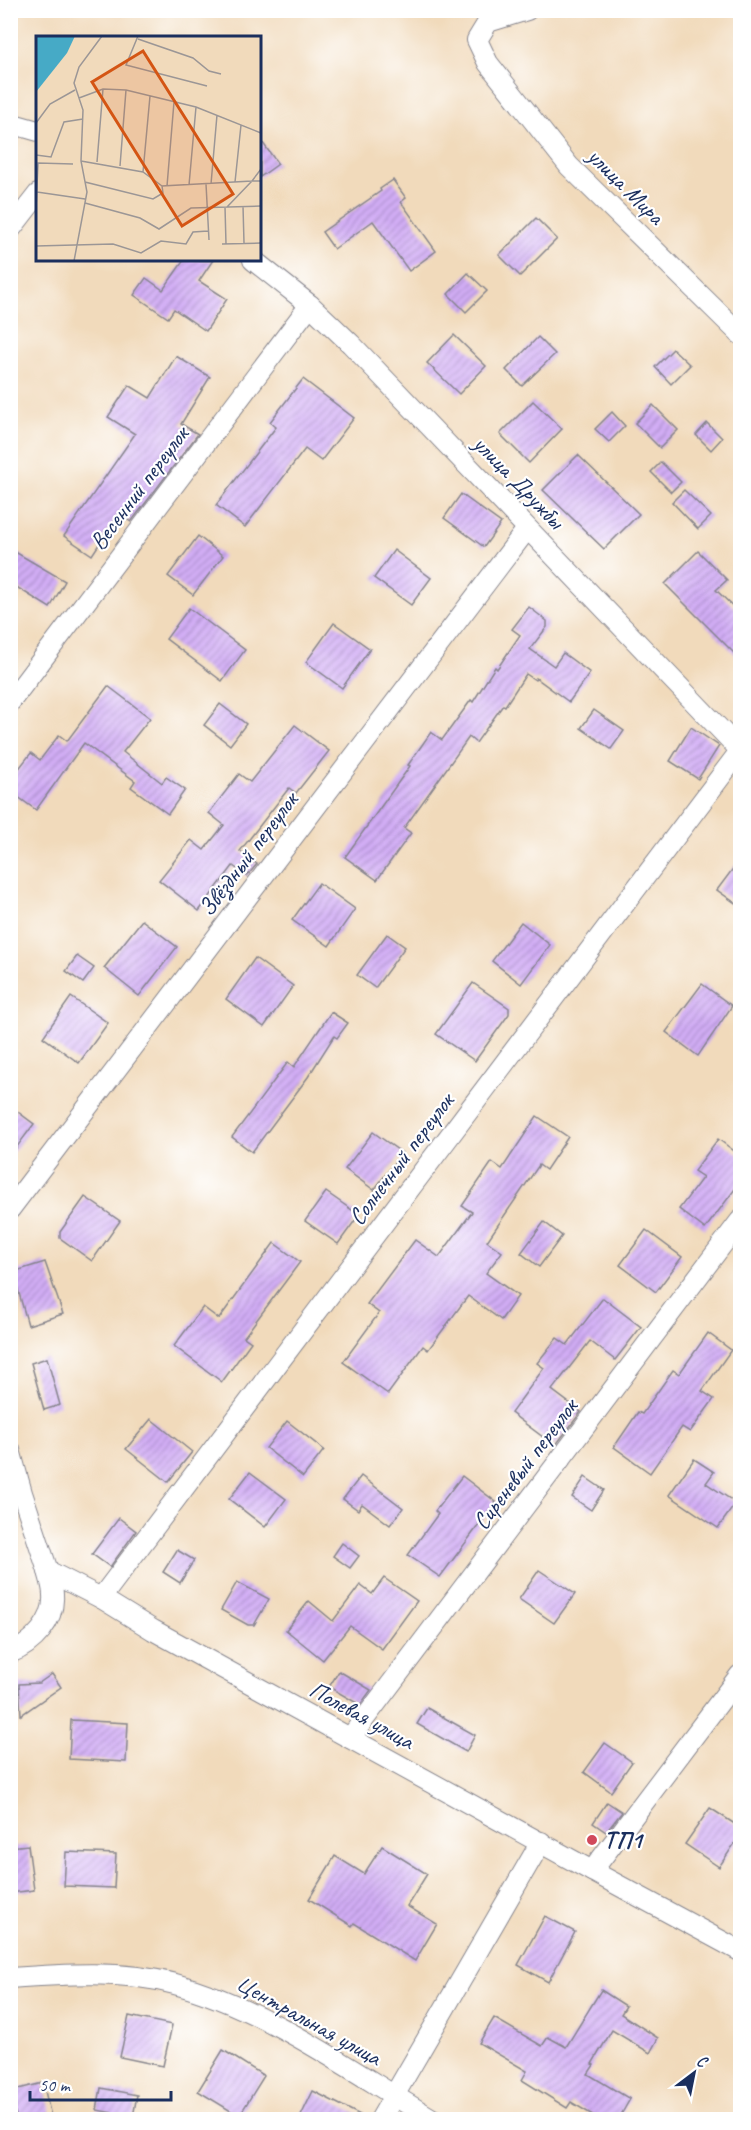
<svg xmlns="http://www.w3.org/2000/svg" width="751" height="2130" font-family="Caveat,sans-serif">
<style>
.building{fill:url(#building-hatch)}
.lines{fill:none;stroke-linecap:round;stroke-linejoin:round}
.minor-casing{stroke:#86848c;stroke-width:22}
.minor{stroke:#fff;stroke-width:20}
.poi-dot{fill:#d1495b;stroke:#fff;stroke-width:2}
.labels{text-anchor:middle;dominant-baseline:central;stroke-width:4.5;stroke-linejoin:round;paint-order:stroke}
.street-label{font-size:24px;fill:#1b2f5e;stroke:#fff}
.poi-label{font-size:24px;font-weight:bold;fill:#1b2f5e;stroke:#fff;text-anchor:start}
.inset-road{fill:none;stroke:#9b9696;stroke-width:1.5}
.view{fill:#d45514;fill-opacity:0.15;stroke:#d45514;stroke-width:3}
.inset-edge{fill:none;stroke:#1b2f5e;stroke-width:3}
</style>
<defs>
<pattern id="building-hatch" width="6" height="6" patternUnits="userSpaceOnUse" patternTransform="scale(1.5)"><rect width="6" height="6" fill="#d2adf5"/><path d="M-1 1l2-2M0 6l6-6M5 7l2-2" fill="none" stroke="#aa8dca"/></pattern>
</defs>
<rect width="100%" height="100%" fill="#fff"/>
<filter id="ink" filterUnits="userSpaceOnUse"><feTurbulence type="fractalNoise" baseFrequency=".0167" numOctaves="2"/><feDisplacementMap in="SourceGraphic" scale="12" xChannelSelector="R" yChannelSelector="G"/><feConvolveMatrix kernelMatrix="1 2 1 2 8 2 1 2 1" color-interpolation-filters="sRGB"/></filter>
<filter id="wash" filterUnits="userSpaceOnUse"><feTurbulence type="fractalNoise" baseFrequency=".008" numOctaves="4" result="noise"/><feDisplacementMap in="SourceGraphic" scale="24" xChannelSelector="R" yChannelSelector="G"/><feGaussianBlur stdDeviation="1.35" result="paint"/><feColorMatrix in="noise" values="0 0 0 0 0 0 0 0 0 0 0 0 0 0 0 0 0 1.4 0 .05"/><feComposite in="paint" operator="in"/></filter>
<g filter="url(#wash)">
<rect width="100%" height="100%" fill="#f1dabb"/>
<g id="blocks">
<g class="building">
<path d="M260 139 278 164 260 177Z"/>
<path d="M393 180 406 198 401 202 436 251 409 271 373 221 334 249 322 232 381 191 380 189Z"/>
<path d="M536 218 557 239 520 276 499 255Z"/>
<path d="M184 260H213L199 281 227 299 206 331 174 309 168 318 134 295 146 278 163 290Z"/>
<path d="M468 273 487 291 466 312 448 294Z"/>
<path d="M454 335 486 366 459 394 427 363Z"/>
<path d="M538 337 555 354 522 386 506 370Z"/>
<path d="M673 349 690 365 671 384 655 367Z"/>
<path d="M176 356 210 377 181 424 198 434 131 522 119 514 92 555 64 536 135 434 108 417 129 385 150 398Z"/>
<path d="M303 379 354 418 321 461 305 449 245 527 216 505 276 427 270 422Z"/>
<path d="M533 401 562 429 529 463 500 434Z"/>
<path d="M653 405 678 430 660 448 635 423Z"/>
<path d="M612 412 625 426 609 442 595 429Z"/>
<path d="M707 423 722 438 711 450 696 435Z"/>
<path d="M578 455 639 514 604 549 543 490Z"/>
<path d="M661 462 681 482 671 492 651 472Z"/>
<path d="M684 490 711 516 698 529 672 502Z"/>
<path d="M461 494 501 523 484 547 444 518Z"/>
<path d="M198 536 223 556 193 595 168 576Z"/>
<path d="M10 549 65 581 50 608 10 583Z"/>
<path d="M394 550 431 578 411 605 374 578Z"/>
<path d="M698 551 727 580 716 590 741 614V660L665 584Z"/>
<path d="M529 607 547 621V627L530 649 554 666 563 653 590 673 569 702 536 678 535 680 526 674 505 706 503 705 476 743 469 737 404 828 411 833 377 880 345 857 410 766 408 765 431 732 442 740 471 700 473 702 495 667 497 669 520 635 512 629Z"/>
<path d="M189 608 245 650 222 681 166 639Z"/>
<path d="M334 623 370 649 342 688 306 662Z"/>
<path d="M108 686 150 718 123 752 162 783 166 777 185 790 168 814 131 787 135 781 84 743 36 810 10 791V780L31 753 40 760 59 735 67 741Z"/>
<path d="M220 704 246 724 230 745 204 725Z"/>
<path d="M594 710 624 731 611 749 581 728Z"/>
<path d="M295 725 329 751 296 793 289 788 240 851 257 864 247 876 233 866 199 911 159 880 191 840 204 850 224 825 209 813 239 774 250 782Z"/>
<path d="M691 727 719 746 698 779 670 761Z"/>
<path d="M741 858V907L717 890Z"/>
<path d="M319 883 355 909 329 946 292 920Z"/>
<path d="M142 920 177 947 139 996 104 968Z"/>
<path d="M521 922 550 945 521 984 492 961Z"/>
<path d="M387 934 405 947 375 988 357 975Z"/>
<path d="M77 956 94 968 83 983 66 971Z"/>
<path d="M255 958 293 986 264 1027 226 999Z"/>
<path d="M473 983 509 1008V1014L475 1061 436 1034Z"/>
<path d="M702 984 732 1006 698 1056 666 1032Z"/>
<path d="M71 997 108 1023 79 1063 43 1037Z"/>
<path d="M331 1012 348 1023 337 1038 334 1036 308 1077 252 1152 232 1137 288 1062 294 1067Z"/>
<path d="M10 1106 34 1124 10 1156Z"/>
<path d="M537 1116 568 1137 546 1170 539 1165 487 1241 502 1252 486 1273 518 1296 501 1320 468 1296 428 1350 423 1346 388 1394 343 1362 379 1313 367 1304 415 1240 439 1257 472 1212 462 1206 492 1162 502 1169Z"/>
<path d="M373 1132 402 1153 374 1190 345 1169Z"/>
<path d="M718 1139 741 1156V1181L705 1229 679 1209 703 1177 694 1171Z"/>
<path d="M326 1192 359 1215 338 1244 305 1221Z"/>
<path d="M85 1197 120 1221 92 1261 60 1238V1232Z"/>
<path d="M544 1222 562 1236 539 1267 521 1253Z"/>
<path d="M646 1230 682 1257 656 1292 620 1265Z"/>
<path d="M274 1243 300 1262 244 1337 251 1342 222 1382 174 1346 203 1307 219 1319Z"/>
<path d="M45 1262 63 1314 28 1325 13 1272Z"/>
<path d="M603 1298 641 1327 615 1360 590 1341 552 1390 581 1412 555 1446 511 1413 544 1368 537 1363 557 1338 567 1345Z"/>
<path d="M708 1333 731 1350 702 1391 714 1399 690 1432 682 1427 650 1473 614 1447 638 1412 642 1414 673 1370 679 1374Z"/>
<path d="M47 1358 60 1405 44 1410 31 1363Z"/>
<path d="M151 1419 192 1452 168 1482 126 1449Z"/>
<path d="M287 1421 324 1450 303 1477 266 1448Z"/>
<path d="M694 1459 714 1472 706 1483 736 1503 718 1528 669 1495Z"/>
<path d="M250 1472 286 1499 265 1527 229 1499Z"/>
<path d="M361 1476 403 1508 390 1525 362 1504 358 1510 343 1499Z"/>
<path d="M462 1476 496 1502 440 1577 408 1555 438 1514 435 1511Z"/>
<path d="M585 1477 604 1490 591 1510 572 1497Z"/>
<path d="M119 1518 136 1531 110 1567 92 1554Z"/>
<path d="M342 1543 359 1556 350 1568 333 1556Z"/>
<path d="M177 1550 194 1560 180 1583 163 1572Z"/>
<path d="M539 1570 575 1594 554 1623 519 1599Z"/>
<path d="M384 1578 417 1601 382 1649 350 1626 323 1660 286 1630 309 1601 333 1621 360 1585 372 1594Z"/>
<path d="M237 1582 269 1599 254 1625H248L221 1610Z"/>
<path d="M339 1671 371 1690 360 1705 329 1687Z"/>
<path d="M52 1674 61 1687 21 1715 19 1684 39 1683Z"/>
<path d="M427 1708 475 1735 466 1752 417 1724Z"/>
<path d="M71 1720 128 1723 126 1762 69 1759Z"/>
<path d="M605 1743 632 1762 611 1792 584 1772Z"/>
<path d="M607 1802 622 1812 606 1832 593 1823Z"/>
<path d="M710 1808 741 1828V1834L719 1867 685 1844Z"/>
<path d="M28 1845 34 1890 10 1893V1847Z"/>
<path d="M382 1846 427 1874 407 1906 437 1924 415 1961 354 1923 352 1926 309 1899 335 1856 364 1874Z"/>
<path d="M66 1852 116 1854 114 1888 64 1886Z"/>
<path d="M545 1916 575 1932 548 1982 518 1965Z"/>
<path d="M601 1990 626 2006 621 2014 658 2038 650 2053 612 2030 592 2064 594 2065 588 2074 630 2099 618 2120H601L571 2102 567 2108 522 2080 527 2071 479 2043 494 2018 542 2046 548 2037 566 2047Z"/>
<path d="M129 2016 172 2025 163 2066 120 2057Z"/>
<path d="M223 2050 264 2076 239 2116 198 2091Z"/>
<path d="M43 2083 52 2120H17L10 2091Z"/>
<path d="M101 2088 137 2095 133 2117 97 2110Z"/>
<path d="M313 2091 368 2119V2120H299Z"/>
</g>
</g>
</g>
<g filter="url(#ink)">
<use href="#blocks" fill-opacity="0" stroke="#86848c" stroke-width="1.5"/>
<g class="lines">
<g class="minor-casing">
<g id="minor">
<path d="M527 10 488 22 477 40 488 63 569 166 740 334"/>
<path d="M10 123 38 131"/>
<path d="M10 230 38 194"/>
<path d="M253 260 310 305 351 344 740 750"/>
<path d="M10 702 310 305"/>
<path d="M10 1209 527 529"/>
<path d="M10 1450 22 1493 48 1571"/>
<path d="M101 1598 740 751"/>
<path d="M10 1653C33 1644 55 1621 53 1595 53 1587 50 1579 48 1571L101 1598 153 1630 592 1871 740 1951"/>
<path d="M350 1738 740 1221"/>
<path d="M592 1871 740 1675"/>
<path d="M10 1978C65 1974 122 1970 175 1984 266 2008 353 2072 434 2120"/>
<path d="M380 2120 541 1842"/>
</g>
</g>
<use href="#minor" class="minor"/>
</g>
</g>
<circle class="poi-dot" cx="592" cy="1840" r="6"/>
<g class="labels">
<g class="street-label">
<text transform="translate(626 186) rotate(45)">улица Мира</text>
<text transform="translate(519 482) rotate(46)">улица Дружбы</text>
<text transform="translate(139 488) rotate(-53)">Весенний переулок</text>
<text transform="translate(248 854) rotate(-53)">Звёздный переулок</text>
<text transform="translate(401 1159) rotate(-53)">Солнечный переулок</text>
<text transform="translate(525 1464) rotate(-53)">Сиреневый переулок</text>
<text transform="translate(362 1715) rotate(29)">Полевая улица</text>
<text transform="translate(309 2020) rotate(29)">Центральная улица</text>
</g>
<g class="poi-label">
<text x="604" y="1840">ТП1</text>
</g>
</g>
<g transform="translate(36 36)">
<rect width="225" height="225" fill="#f1dabb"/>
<path d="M0 0H39L31 17 0 56Z" fill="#46aac6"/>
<path class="inset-road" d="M102 0 90 29 171 50M102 3 157 22 173 35 185 38M43 62 67 53 90 54 160 71 225 97M0 87 14 68 39 54M0 119 15 121 28 86 47 83M45 125 107 136 126 150M61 126 67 53M84 130 90 54M107 136 114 60M49 146 117 163 127 157 126 150 216 145 225 133M199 146 205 89M170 148 173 204M175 148 181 79M153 149 160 71M131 150 138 66M1 156 49 163M49 167 104 182 123 193 155 172 225 170M207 170 208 207M189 171 190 208M191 171 216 145H225M0 173 2 127 37 128M186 208 225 207M0 210 77 208 105 217 125 205 150 208 157 196 172 195M38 225 51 156 45 125 47 74 38 47 43 31 66 0"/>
<path class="view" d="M107 15 197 158 146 190 56 46Z"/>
<rect width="225" height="225" class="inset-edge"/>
</g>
<rect width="751" height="2130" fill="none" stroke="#fff" stroke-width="36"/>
<g transform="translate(694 2073) rotate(32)" stroke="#ffffff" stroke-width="4.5" paint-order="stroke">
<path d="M0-4.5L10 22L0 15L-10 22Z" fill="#1b2f5e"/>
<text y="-9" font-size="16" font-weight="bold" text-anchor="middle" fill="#1b2f5e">С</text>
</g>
<path d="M30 2091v9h141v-9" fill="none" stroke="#1b2f5e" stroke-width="3"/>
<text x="39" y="2091" font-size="18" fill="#1b2f5e" stroke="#ffffff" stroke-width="4.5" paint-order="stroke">50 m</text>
</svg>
